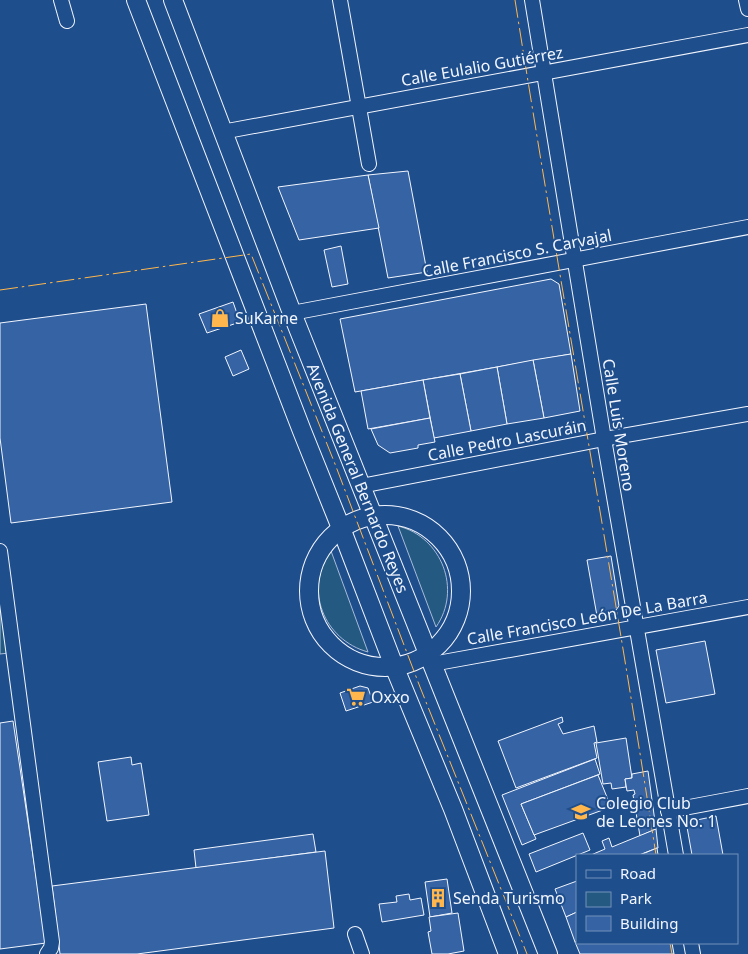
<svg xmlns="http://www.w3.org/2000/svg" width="748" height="954" font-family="'Noto Sans',sans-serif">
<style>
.green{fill:#245a82;stroke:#a8bbd7}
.building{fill:#3563a3;stroke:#f2f6ff}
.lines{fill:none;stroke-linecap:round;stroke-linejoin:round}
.minor-casing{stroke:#f2f6ff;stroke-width:16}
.major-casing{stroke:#f2f6ff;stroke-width:20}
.minor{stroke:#1f4e8c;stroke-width:14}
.major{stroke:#1f4e8c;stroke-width:18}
.power{stroke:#ffb74d;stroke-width:1;stroke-dasharray:18 4 2.5 4;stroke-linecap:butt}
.labels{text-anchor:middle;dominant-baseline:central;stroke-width:4;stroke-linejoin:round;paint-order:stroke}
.street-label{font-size:16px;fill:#f2f6ff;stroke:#1f4e8c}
.poi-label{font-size:16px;fill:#f2f6ff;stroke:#1f4e8c;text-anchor:start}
</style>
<rect width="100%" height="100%" fill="#1f4e8c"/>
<g class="green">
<path d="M398 526C442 537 462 590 436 627Z"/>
<path d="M331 551 368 652C324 640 303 589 331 551Z"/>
<path d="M0 595 9 653 0 654Z"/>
</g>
<g class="building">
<path d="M408 171 427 272 388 278 368 175Z"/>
<path d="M368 175 379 228 299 240 278 187Z"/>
<path d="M341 246 348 284 332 287 324 250Z"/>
<path d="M551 279 559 284 571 354 355 392 340 319Z"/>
<path d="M233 302 240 322 207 333 199 314Z"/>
<path d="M146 304 172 502 11 523 0 438V323Z"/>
<path d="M241 350 249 369 233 376 225 357Z"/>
<path d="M571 354 580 411 544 418 533 360Z"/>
<path d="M533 360 544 418 507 424 497 367Z"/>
<path d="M497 367 507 424 471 431 460 374Z"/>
<path d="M460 374 471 431 434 438 423 380Z"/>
<path d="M423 380 430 418 368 429 361 391Z"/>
<path d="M430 418 435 442 418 445V448L390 453 378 445 371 429Z"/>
<path d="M611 556 619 606 613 614 597 616 587 560Z"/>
<path d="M705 641 715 694 666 703 656 650Z"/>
<path d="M360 686 368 688 373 702 346 711 340 693Z"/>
<path d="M562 717 563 722 558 724 563 734 594 726 597 742 594 743 597 758 516 788 498 741Z"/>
<path d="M13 721 46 943 0 949V723Z"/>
<path d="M626 738 632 778 625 779 626 787 612 789 611 783 603 784 596 743Z"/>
<path d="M131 757 132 765 141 763 149 815 107 821 98 762Z"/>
<path d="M595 759 600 774 521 804 536 839 522 845 502 795Z"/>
<path d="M648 771 656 829 640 836 633 795 635 794 634 790 627 791 625 779 632 778V774Z"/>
<path d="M598 775 611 807 534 835 521 804Z"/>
<path d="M716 816 723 855H692L687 827 692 821Z"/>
<path d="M656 829 658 848H657L639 855H591L605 849 602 841 609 838 612 847Z"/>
<path d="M583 833 590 850 536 872 529 854Z"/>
<path d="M313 834 316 852 196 868 194 850Z"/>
<path d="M657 848 658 855H640Z"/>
<path d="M325 851 334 928 137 954H60L52 886Z"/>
<path d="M447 879 452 913 430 917 425 882Z"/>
<path d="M577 881V912L566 917 555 889Z"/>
<path d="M409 894 410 900 421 898 424 915 382 922 379 904 397 902 396 896Z"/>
<path d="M577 912V942H575L566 917Z"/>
<path d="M458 913 464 951 448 954H432L428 932 431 931 429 917Z"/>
<path d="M575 942 672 943 674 954H580Z"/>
</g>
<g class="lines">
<g class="minor-casing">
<g id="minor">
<path d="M61 0 67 21"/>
<path d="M340 0 369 164"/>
<path d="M532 0 604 439 676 855"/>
<path d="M746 0 748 9"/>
<path d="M222 132 748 35"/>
<path d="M292 313 748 227"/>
<path d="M361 486 604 439 748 414"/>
<path d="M0 551 52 942 51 948 47 954"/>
<path d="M432 664 748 607"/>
<path d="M668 811 748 796"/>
<path d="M355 934 362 954"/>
<path d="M691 943 693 954"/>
</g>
</g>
<g class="major-casing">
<g id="major">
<path d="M136 0 302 431 341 528 394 666 453 809 508 954"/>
<path d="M173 0 292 313 548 954"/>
<circle cx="385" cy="591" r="76"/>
</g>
</g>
<use href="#minor" class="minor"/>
<use href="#major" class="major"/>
<g class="power">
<path d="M515 0C560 285 612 570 656 855"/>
<path d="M0 290 251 254 335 464 420 687 527 954"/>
<path d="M670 943 672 954"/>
</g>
</g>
<defs>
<g id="shop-bare" transform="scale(1.5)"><path d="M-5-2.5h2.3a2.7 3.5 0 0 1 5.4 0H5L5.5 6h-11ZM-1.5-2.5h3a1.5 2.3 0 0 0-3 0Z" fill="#ffb74d" stroke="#1f4e8c" stroke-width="2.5" paint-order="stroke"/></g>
<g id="supermarket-bare" transform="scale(1.5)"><path d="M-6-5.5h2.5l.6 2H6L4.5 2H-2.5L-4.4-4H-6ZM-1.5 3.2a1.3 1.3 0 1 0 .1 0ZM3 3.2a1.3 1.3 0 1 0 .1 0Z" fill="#ffb74d" stroke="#1f4e8c" stroke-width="2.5" paint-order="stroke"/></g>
<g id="school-bare" transform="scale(1.5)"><path d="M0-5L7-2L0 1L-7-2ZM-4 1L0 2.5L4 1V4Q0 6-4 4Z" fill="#ffb74d" stroke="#1f4e8c" stroke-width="2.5" paint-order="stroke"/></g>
<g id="building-bare" transform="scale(1.5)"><path d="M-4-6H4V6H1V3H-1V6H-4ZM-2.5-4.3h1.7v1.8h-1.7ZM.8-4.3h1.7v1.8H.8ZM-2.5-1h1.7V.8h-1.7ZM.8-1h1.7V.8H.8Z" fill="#ffb74d" stroke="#1f4e8c" stroke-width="2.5" paint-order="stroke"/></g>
</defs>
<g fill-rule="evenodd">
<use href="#shop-bare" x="220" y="318"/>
<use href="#supermarket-bare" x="356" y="697"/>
<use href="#school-bare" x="581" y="812"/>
<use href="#building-bare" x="438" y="898"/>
</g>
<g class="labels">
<g class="street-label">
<text transform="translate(482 66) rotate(-10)">Calle Eulalio Gutiérrez</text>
<text transform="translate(517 253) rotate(-11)">Calle Francisco S. Carvajal</text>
<text transform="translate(619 425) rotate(81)">Calle Luis Moreno</text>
<text transform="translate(507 440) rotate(-11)">Calle Pedro Lascuráin</text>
<text transform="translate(358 478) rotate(68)">Avenida General Bernardo Reyes</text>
<text transform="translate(587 618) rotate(-10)">Calle Francisco León De La Barra</text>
</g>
<g class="poi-label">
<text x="235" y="318">SuKarne</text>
<text x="371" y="697">Oxxo</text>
<text x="596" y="803">Colegio Club<tspan x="596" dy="18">de Leones No. 1</tspan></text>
<text x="453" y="898">Senda Turismo</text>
</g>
</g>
<rect x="576" y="854" width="162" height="90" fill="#1f4e8c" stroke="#7391ba"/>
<rect x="586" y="870" width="25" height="8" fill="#1f4e8c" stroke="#7391ba"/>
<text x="620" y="879" font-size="15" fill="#f2f6ff">Road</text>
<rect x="586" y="892" width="25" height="15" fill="#245a82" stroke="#7391ba"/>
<text x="620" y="904" font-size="15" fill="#f2f6ff">Park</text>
<rect x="586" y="916" width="25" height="15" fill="#3563a3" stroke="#7391ba"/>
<text x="620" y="929" font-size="15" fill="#f2f6ff">Building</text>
</svg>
